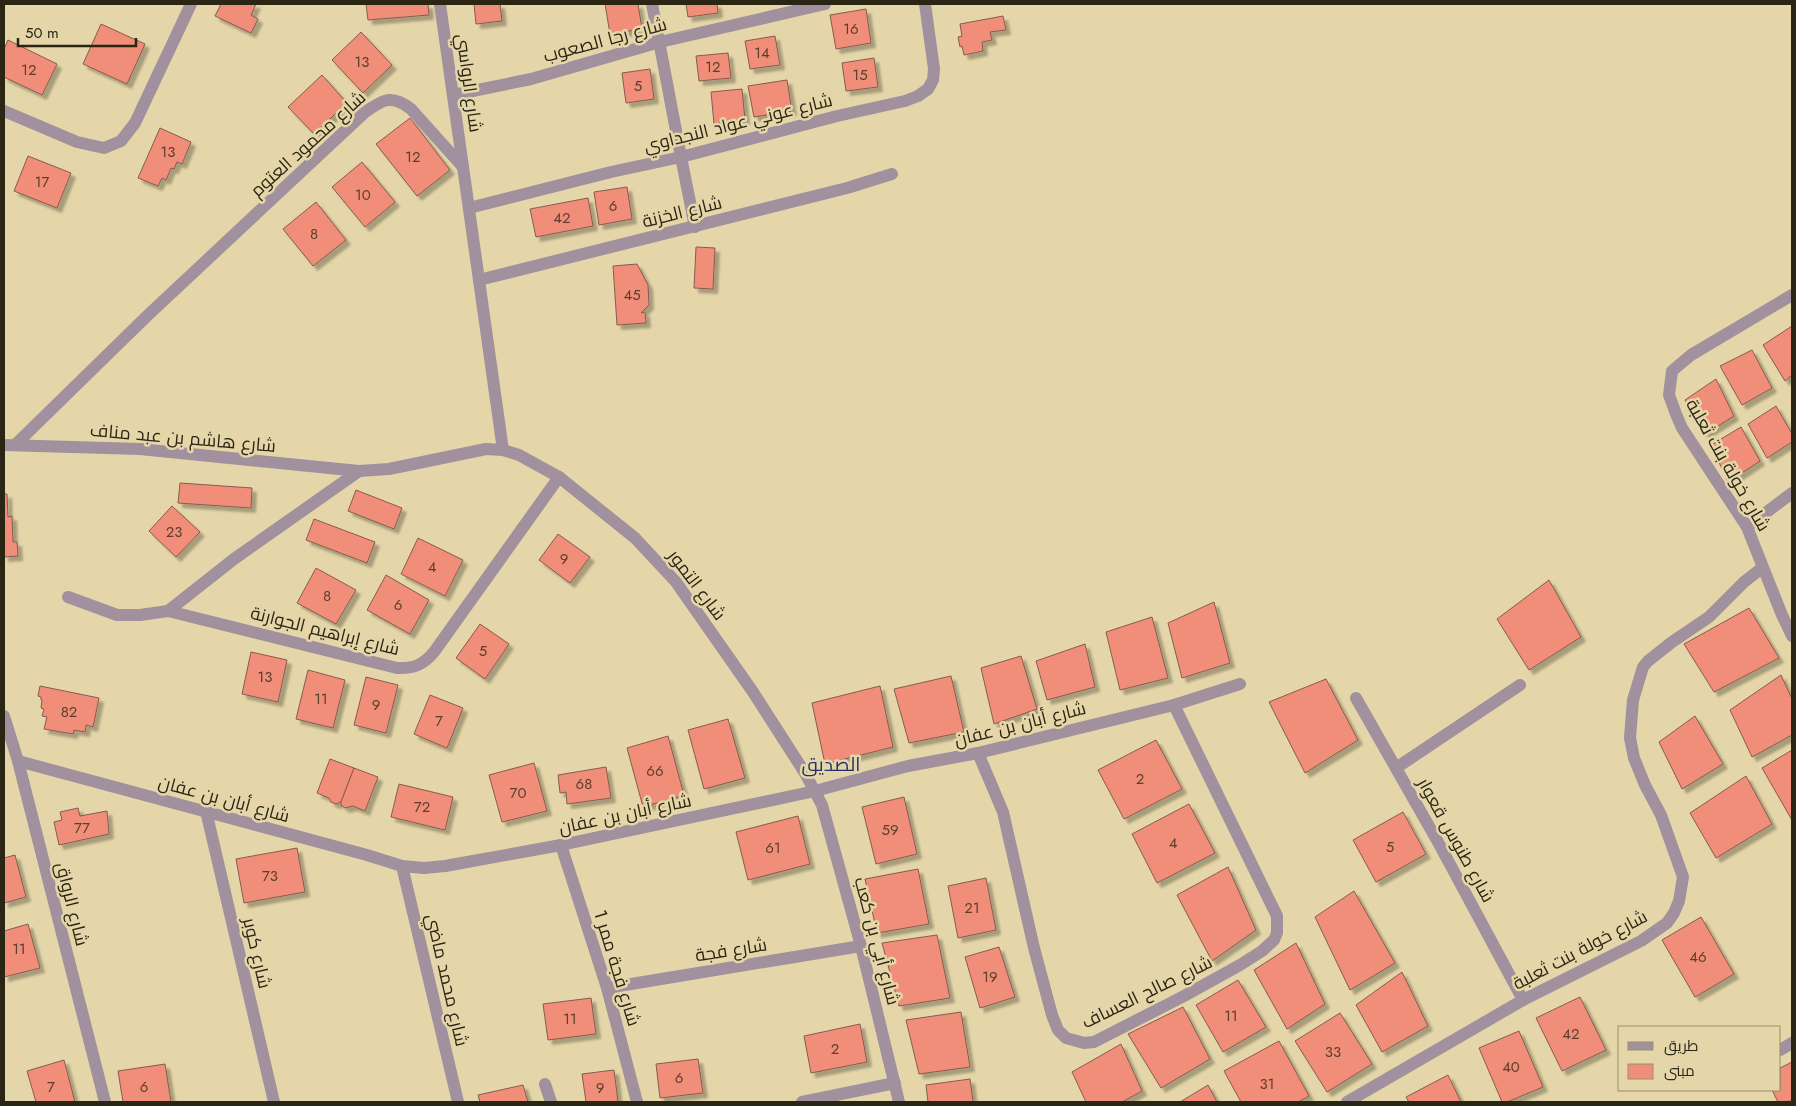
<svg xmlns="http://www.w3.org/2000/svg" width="1796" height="1106" font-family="Jost,Cairo,sans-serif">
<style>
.building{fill:#f18e79;stroke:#875a50;filter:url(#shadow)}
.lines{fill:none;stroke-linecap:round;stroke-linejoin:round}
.minor{stroke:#a1909e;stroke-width:12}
.labels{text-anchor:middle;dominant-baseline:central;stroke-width:5;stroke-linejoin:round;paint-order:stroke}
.number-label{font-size:15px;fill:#5c3f2d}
.street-label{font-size:18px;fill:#2b2514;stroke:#e4d6a8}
.neighbourhood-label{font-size:19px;fill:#252f68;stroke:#e4d6a8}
</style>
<defs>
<filter id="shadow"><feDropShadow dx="4.5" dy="4.5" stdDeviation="1" flood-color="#0004"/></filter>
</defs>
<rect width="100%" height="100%" fill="#e4d6a8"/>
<g class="building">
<path d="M221 4H256L251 15 258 19 251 33 215 16Z"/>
<path d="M366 4H428L429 15 368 20Z"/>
<path d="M474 4H500L502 21 476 24Z"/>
<path d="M605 4H638L642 29 610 34Z"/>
<path d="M686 4H717L718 13 688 17Z"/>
<path d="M866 9 871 43 836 49 830 15Z"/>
<path d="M1003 16 1006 30 990 32 992 40 982 42 983 51 964 55 962 46 960 47 958 37 962 36 960 24Z"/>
<path d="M101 24 145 44 127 84 83 64Z"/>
<path d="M361 32 392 65 363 93 332 60Z"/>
<path d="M775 36 780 65 750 69 745 41Z"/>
<path d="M8 40 57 64 42 95 4 77V49Z"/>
<path d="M728 53 731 78 699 81 696 56Z"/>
<path d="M874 58 878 87 846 91 842 63Z"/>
<path d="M650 69 654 99 626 103 622 73Z"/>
<path d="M322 75 347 103 314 134 288 107Z"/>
<path d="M787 80 792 111 754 117 748 86Z"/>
<path d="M742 89 745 120 714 124 711 92Z"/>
<path d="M410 118 450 170 417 196 376 144Z"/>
<path d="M160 128 191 142 182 164 177 162 174 169 171 168 166 180 162 178 158 186 138 178Z"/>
<path d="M28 156 71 173 57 208 14 191Z"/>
<path d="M362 162 395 202 365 227 332 187Z"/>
<path d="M627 187 632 219 599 225 594 192Z"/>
<path d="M588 198 593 226 536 237 530 209Z"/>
<path d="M316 202 346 240 313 266 283 229Z"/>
<path d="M696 247 715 248 713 289 694 288Z"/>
<path d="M637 264 648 285 649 305 641 313 645 312 646 323 617 325 613 266Z"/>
<path d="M1792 326V375L1785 381 1763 345Z"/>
<path d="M1752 350 1772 388 1742 405 1720 366Z"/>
<path d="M1716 379 1734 416 1705 434 1685 400Z"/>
<path d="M1776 406 1792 434V442L1767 458 1748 424Z"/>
<path d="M1741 427 1760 461 1728 482 1711 445Z"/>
<path d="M180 483 252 488 251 508 178 503Z"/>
<path d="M356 490 402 508 394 529 348 511Z"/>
<path d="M4 494H7L8 517 12 516 13 542H17L18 556 4 557Z"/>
<path d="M172 506 200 532 176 557 149 531Z"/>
<path d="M314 519 375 542 367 563 306 540Z"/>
<path d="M558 534 590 557 570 583 539 560Z"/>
<path d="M418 538 463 560 445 596 401 574Z"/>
<path d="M316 568 356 590 336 624 297 603Z"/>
<path d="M386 575 429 600 410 634 367 610Z"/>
<path d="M1549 580 1581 637 1529 670 1497 619Z"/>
<path d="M1214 602 1230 663 1182 678 1168 623Z"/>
<path d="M1749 608 1779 658 1714 692 1684 644Z"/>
<path d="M1152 617 1168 678 1120 690 1106 632Z"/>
<path d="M480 624 509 644 485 679 456 658Z"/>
<path d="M1085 644 1095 687 1047 700 1036 661Z"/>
<path d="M251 652 287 660 278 702 242 694Z"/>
<path d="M1021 656 1037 709 994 724 981 668Z"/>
<path d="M308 670 345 680 333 728 296 719Z"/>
<path d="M1781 675 1792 699V735L1752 757 1730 710Z"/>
<path d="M951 676 964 732 909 743 894 689Z"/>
<path d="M366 677 398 685 386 733 354 725Z"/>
<path d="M1326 679 1358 740 1305 773 1269 702Z"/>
<path d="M40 686 99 698 93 727 86 725 85 732 74 730 73 734 44 729 47 717 42 716 44 709 41 708 42 700H41V697L38 696Z"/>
<path d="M880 686 893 747 825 764 812 703Z"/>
<path d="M430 695 463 708 447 748 414 734Z"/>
<path d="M1695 716 1723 764 1682 789 1659 742Z"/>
<path d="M728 719 745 778 704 789 688 730Z"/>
<path d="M668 736 684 795 643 807 627 748Z"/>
<path d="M1156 740 1182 789 1124 819 1098 770Z"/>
<path d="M1792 750V820L1762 768Z"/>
<path d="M330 759 354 768 341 802 336 804 331 802 329 798 317 793Z"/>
<path d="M534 763 547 811 502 822 489 775Z"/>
<path d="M606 767 611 798 567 804 566 792 560 793 558 775Z"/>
<path d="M354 768 378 777 365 811 353 806 345 808 341 805V802Z"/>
<path d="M1746 776 1772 824 1716 858 1690 813Z"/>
<path d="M399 784 453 797 445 830 391 817Z"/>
<path d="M904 797 917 854 876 864 862 807Z"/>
<path d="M1189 804 1215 853 1157 883 1132 834Z"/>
<path d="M78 808 80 816 107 811 109 834 59 845 54 822 62 820 60 812Z"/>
<path d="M1403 812 1426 854 1376 882 1353 840Z"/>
<path d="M798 816 810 864 748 880 736 832Z"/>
<path d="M297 848 305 892 244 903 236 859Z"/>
<path d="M15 855 26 897 4 903V858Z"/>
<path d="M1228 867 1256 930 1212 961 1177 895Z"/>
<path d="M918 869 929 924 877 933 865 879Z"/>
<path d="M986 878 996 930 958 938 948 886Z"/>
<path d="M1354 891 1395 963 1350 990 1315 917Z"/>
<path d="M1701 917 1734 974 1695 997 1662 940Z"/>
<path d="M28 924 40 968 4 977V931Z"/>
<path d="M937 935 950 998 899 1006 882 943Z"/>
<path d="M1296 943 1325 1004 1287 1029 1254 970Z"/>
<path d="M999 947 1015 997 980 1008 965 957Z"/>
<path d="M1402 972 1428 1026 1382 1052 1356 1005Z"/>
<path d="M1238 980 1266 1027 1223 1052 1196 1005Z"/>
<path d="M1580 997 1606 1050 1562 1071 1536 1018Z"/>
<path d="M591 998 596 1034 548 1040 543 1004Z"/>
<path d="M1183 1007 1210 1059 1161 1088 1128 1034Z"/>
<path d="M961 1012 970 1067 919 1074 906 1020Z"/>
<path d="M1340 1013 1372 1064 1327 1092 1295 1041Z"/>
<path d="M860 1024 867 1062 811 1073 804 1036Z"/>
<path d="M1519 1031 1543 1087 1507 1102H1502L1479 1048Z"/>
<path d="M1279 1041 1309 1096 1298 1102H1241L1224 1071Z"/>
<path d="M1121 1044 1142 1091 1122 1102H1086L1072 1072Z"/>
<path d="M698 1059 703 1093 660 1098 656 1064Z"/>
<path d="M64 1060 75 1102H36L27 1071Z"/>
<path d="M1792 1062V1101L1778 1102 1772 1090H1780V1068Z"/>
<path d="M165 1064 171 1102H123L118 1071Z"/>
<path d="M614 1070 618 1102H586L582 1074Z"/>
<path d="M1448 1075 1461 1102H1409L1406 1097Z"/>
<path d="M970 1079 973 1102H928L926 1085Z"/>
<path d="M523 1085 528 1102H480L478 1095Z"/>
<path d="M1208 1085 1217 1102H1180Z"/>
</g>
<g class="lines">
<g class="minor">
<path d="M440 4 503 450"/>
<path d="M652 4 681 157 695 227"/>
<path d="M453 95 531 79 660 42 825 4"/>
<path d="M4 111 77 142 104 148 121 141 135 123 191 4"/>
<path d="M469 208 611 172 681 157 837 116 905 101 918 96 928 89 933 80 934 69 925 4"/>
<path d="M479 280 847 188 892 174"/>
<path d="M1792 295 1691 355 1672 371 1669 395 1676 414 1682 428 1747 527 1782 615 1792 636"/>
<path d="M4 445 140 449 359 471 389 469 486 449 503 450 519 455 559 477 635 538 676 582 753 692 805 773 822 805 861 946 899 1102"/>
<path d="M15 445 147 316 364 113C383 99 392 94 411 109L463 167"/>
<path d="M1747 527 1792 493"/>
<path d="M68 597 117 615H140L168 611 397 668C414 669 424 664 434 652L559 477"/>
<path d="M168 611 234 559 359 471"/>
<path d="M1356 698 1438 842 1523 1000"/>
<path d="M4 716 18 761 105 1102"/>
<path d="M978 753 1003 812 1034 948 1052 1015 1058 1030 1066 1038 1084 1043 1094 1042 1184 996 1240 965 1262 951 1274 940 1277 933V916L1174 705"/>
<path d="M18 761 367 855 402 866 424 868 445 866 561 845 815 791 908 766 978 753 1174 705 1240 684"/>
<path d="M1396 768 1520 685"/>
<path d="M206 811 274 1102"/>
<path d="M561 845 607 988 637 1102"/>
<path d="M402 866 458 1102"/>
<path d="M607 988 861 946"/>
<path d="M1780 1050 1792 1043"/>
<path d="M545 1084 551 1102"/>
<path d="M802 1102 895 1083"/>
<path d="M1347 1102 1523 1000 1641 941 1667 923 1674 913 1679 901 1683 877 1661 815 1645 785 1634 758 1630 738 1633 700 1643 667 1648 661 1672 642 1709 617 1744 582 1762 568"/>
</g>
</g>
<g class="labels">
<g class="number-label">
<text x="851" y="29">16</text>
<text x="762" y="53">14</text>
<text x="362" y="62">13</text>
<text x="713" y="67">12</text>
<text x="29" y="70">12</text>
<text x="860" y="75">15</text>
<text x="638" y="86">5</text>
<text x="168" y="152">13</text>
<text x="413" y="157">12</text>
<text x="42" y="182">17</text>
<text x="363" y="195">10</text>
<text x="613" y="206">6</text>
<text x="562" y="218">42</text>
<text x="314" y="234">8</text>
<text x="632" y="295">45</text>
<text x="174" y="532">23</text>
<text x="564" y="559">9</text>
<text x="432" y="567">4</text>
<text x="327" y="596">8</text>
<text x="398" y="605">6</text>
<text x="483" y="651">5</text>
<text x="265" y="677">13</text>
<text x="321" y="699">11</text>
<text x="376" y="705">9</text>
<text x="69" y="712">82</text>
<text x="439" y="721">7</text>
<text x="655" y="771">66</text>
<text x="1140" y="779">2</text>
<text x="584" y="784">68</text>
<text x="518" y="793">70</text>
<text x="422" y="807">72</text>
<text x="82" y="828">77</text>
<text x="890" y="830">59</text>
<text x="1173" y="843">4</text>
<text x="1390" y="847">5</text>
<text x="773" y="848">61</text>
<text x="270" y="876">73</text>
<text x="972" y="908">21</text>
<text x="19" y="949">11</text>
<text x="1698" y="957">46</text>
<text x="990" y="977">19</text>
<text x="1231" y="1016">11</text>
<text x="570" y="1019">11</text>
<text x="1571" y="1034">42</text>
<text x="835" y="1049">2</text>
<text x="1333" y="1052">33</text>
<text x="1511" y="1067">40</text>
<text x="679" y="1078">6</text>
<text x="1267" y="1084">31</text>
<text x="51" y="1087">7</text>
<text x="144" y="1087">6</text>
<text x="600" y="1088">9</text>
</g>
<g class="street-label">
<text transform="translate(605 40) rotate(-15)">شارع رجا الصعوب</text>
<text transform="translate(469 83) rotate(82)">شارع الرواسي</text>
<text transform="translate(738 123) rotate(-14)">شارع عوني عواد النجداوي</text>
<text transform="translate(308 144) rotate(-42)">شارع محمود العتوم</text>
<text transform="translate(682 212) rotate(-14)">شارع الخزنة</text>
<text transform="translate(183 438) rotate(5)">شارع هاشم بن عبد مناف</text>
<text transform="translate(1728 465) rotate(60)">شارع خولة بنت ثعلبة</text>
<text transform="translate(697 585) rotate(53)">شارع التمور</text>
<text transform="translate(325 631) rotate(14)">شارع إبراهيم الجوارنة</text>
<text transform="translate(1020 724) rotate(-14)">شارع أبان بن عفان</text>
<text transform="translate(224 799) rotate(15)">شارع أبان بن عفان</text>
<text transform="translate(625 814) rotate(-12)">شارع أبان بن عفان</text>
<text transform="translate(1456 840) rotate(61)">شارع طنوس قعوار</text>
<text transform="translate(72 904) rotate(76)">شارع الرواق</text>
<text transform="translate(877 941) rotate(75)">شارع أبي بن كعب</text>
<text transform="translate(731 950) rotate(-9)">شارع فجة</text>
<text transform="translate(1580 950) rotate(-28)">شارع خولة بنت ثعلبة</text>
<text transform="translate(257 953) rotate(77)">شارع كوبر</text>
<text transform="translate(617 968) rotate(73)">شارع فجة ممر 1</text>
<text transform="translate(447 980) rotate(77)">شارع محمد ماضي</text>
<text transform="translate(1147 992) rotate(-26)">شارع صالح العساف</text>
</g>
<g class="neighbourhood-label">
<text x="831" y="764">الصديق</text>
</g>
</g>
<rect width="1796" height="1106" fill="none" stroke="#2b2514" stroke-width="10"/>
<rect x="1618" y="1026" width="162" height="65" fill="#e4d6a8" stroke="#9a8f6d"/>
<rect x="1628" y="1042" width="25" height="8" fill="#a1909e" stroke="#9a8f6d"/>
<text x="1664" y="1051" font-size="15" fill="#2b2514">طريق</text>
<rect x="1628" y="1064" width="25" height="15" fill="#f18e79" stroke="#9a8f6d"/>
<text x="1664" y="1076" font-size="15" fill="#2b2514">مبنى</text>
<path d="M18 38v8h118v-8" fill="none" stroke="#2b2514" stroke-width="2.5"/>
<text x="25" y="38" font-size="15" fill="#2b2514" stroke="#e4d6a8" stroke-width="4" paint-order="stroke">50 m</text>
</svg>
